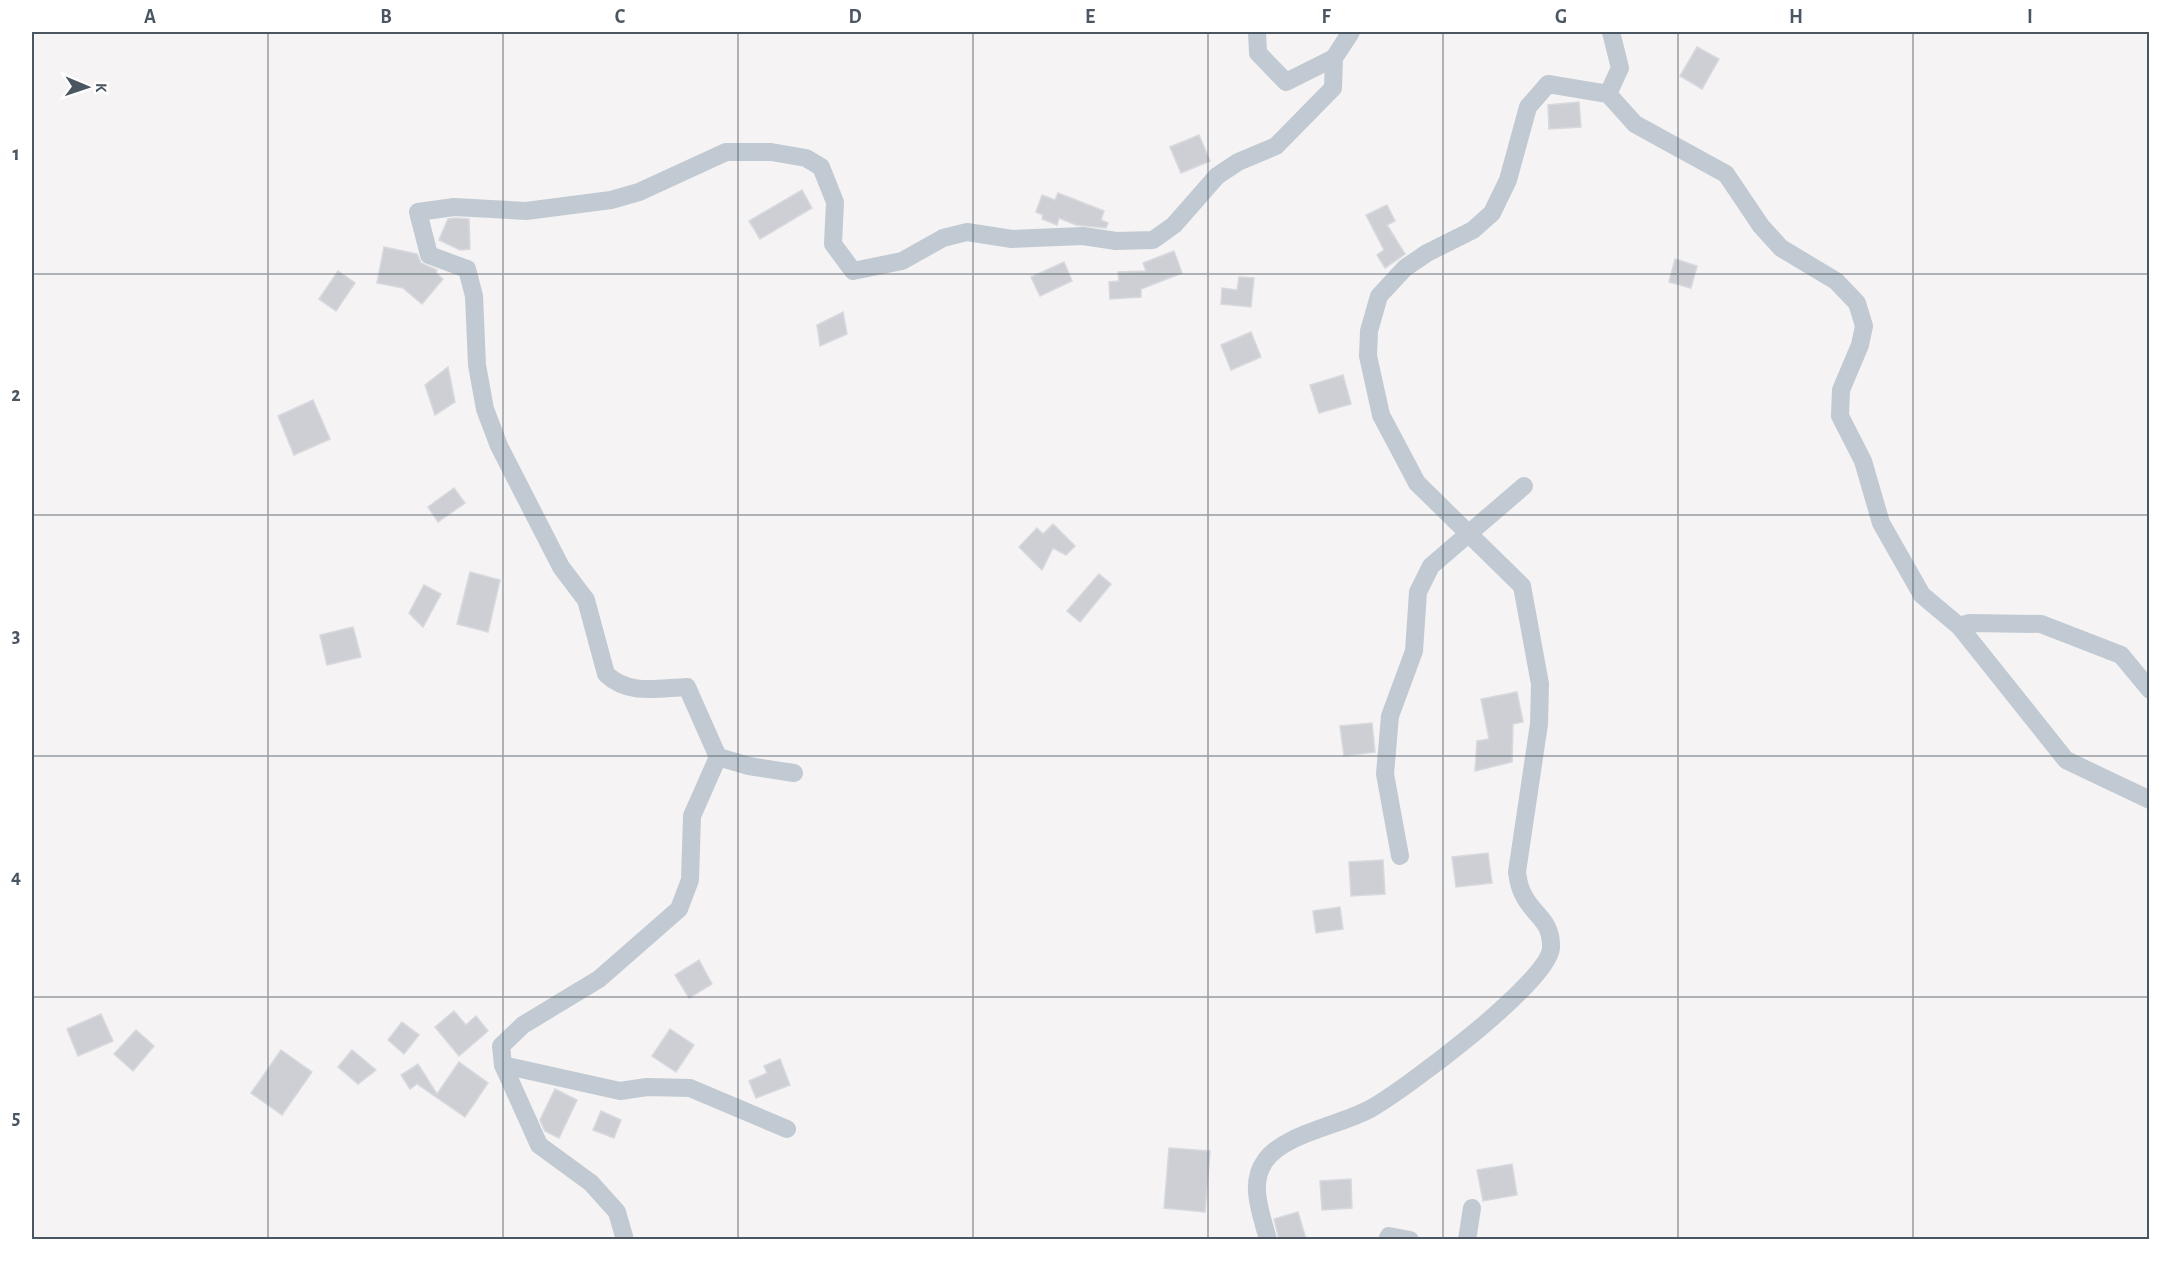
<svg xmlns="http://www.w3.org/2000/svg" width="2181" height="1271" font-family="'Alegreya Sans',sans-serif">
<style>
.building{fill:#cdcfd5;stroke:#d7d9de;stroke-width:1.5}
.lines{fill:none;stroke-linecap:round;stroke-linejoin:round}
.street{stroke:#c1cad2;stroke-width:18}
.grid{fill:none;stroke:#4a5661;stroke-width:1.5;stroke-opacity:0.55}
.neatline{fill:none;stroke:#4a5661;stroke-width:2}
.grid-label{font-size:20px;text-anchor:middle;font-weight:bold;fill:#4a5661}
</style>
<rect width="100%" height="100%" fill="#f5f3f3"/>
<g class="building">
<path d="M1697 47 1719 59 1702 89 1680 76Z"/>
<path d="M1579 102 1581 127 1549 129 1548 105Z"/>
<path d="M1199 135 1210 161 1181 173 1170 147Z"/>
<path d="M802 190 812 208 760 239 749 221Z"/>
<path d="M1058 193 1104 211 1101 220 1108 223 1106 228 1076 225 1059 218 1057 225 1042 219 1043 215 1036 212 1042 195 1055 200Z"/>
<path d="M1387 205 1395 221 1387 225 1405 254 1385 268 1377 255 1384 250 1366 215Z"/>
<path d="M454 218 469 219 470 249 460 250 439 240 448 219Z"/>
<path d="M384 247 417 254 421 263 437 270 436 273 443 279 422 304 403 288 377 283Z"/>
<path d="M1174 251 1182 273 1141 289V297L1110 299 1109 282 1119 281 1118 272 1146 271 1143 263Z"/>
<path d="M1675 259 1697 266 1691 288 1669 282Z"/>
<path d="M1064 262 1072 281 1040 296 1031 277Z"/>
<path d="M338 271 355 283 336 311 319 299Z"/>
<path d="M1239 277 1254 278 1251 307 1221 304 1222 288 1237 290Z"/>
<path d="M843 312 847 334 820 346 817 325Z"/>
<path d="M1251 332 1261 357 1231 370 1221 345Z"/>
<path d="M448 367 455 402 435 415 425 385Z"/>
<path d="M1343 375 1351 404 1319 413 1310 385Z"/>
<path d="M313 400 330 439 294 455 278 416Z"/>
<path d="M454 488 465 503 438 522 428 507Z"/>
<path d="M1053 524 1075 546 1066 555 1053 548 1042 570 1019 547 1037 528 1043 534Z"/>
<path d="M470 572 500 580 488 632 457 624Z"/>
<path d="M1099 574 1111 584 1080 622 1067 611Z"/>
<path d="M424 585 441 594 423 627 409 613Z"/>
<path d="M353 627 361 657 327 665 320 635Z"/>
<path d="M1517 692 1523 722 1513 724 1512 762 1475 771 1477 741 1489 739 1481 699Z"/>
<path d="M1372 723 1375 752 1344 756 1340 726Z"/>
<path d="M1488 853 1492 883 1456 887 1452 857Z"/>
<path d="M1383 860 1385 894 1351 896 1349 862Z"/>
<path d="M1340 907 1343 929 1316 933 1313 911Z"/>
<path d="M699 960 712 984 689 998 675 975Z"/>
<path d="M454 1011 466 1025 476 1016 488 1031 459 1056 435 1027Z"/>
<path d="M101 1014 113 1041 78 1056 67 1029Z"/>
<path d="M402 1022 419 1035 404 1054 388 1040Z"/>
<path d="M670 1029 694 1045 676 1072 652 1056Z"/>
<path d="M136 1030 154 1046 133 1071 114 1054Z"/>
<path d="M281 1050 312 1072 282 1115 251 1093Z"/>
<path d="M352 1050 376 1070 358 1084 338 1067Z"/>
<path d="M780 1059 790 1085 756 1098 749 1081 767 1073 764 1066Z"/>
<path d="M459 1062 488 1083 465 1117 417 1084 410 1089 401 1075 418 1064 437 1094Z"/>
<path d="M555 1089 577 1100 559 1138 545 1131 540 1120Z"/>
<path d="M601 1111 621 1120 614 1138 593 1130Z"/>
<path d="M1169 1148 1210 1151 1205 1212 1164 1208Z"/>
<path d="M1512 1164 1517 1195 1483 1201 1477 1170Z"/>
<path d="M1351 1179 1352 1208 1322 1210 1320 1181Z"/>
<path d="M1298 1212 1306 1239H1279L1274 1219Z"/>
</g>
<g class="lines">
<g class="street">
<path d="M1257 32 1258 53 1286 82 1334 58"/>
<path d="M1608 94 1620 68 1611 32"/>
<path d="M1959 626 1970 623 2041 624 2121 655 2150 690"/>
<path d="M718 757 749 766 794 773"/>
<path d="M1400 856 1385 774 1390 716 1414 651 1418 592 1431 566 1524 486"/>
<path d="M503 1065 620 1091 647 1087 690 1088 787 1129"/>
<path d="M625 1240 617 1212 591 1183 539 1145 503 1065 501 1046 523 1025 599 979 679 909 690 880 692 816 718 757 687 687C658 688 629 696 606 674L586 600 561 567 499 446 485 409 477 365 474 296 467 269 429 255 418 212 454 207 526 211 611 200 639 192 726 152H771L806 158 821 167 835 202 833 244 853 271 902 261 943 238 967 232 1012 239 1083 236 1116 241 1153 240 1174 225 1217 176 1238 162 1276 146 1333 88 1334 58 1351 32"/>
<path d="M1268 1240C1262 1215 1248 1184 1265 1161 1283 1134 1341 1125 1370 1109 1403 1091 1549 982 1551 948 1552 919 1533 916 1523 894 1519 887 1518 879 1517 872L1539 724 1540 684 1522 586 1417 483 1381 415 1368 356 1369 331 1379 296 1405 268 1427 253 1473 230 1492 213 1508 180 1528 107 1548 84 1608 94 1635 124 1726 174 1761 226 1781 248 1836 281 1857 303 1864 326 1860 345 1841 390 1840 416 1863 461 1881 523 1922 595 1959 626 2066 760 2150 800"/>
<path d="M1387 1240 1389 1236 1410 1240"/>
<path d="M1467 1240 1472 1208"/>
</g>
</g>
<path class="grid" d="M268 32V1240M503 32V1240M738 32V1240M973 32V1240M1208 32V1240M1443 32V1240M1678 32V1240M1913 32V1240M32 274H2150M32 515H2150M32 756H2150M32 997H2150"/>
<rect width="2181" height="1271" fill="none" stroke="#ffffff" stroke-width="66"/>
<g transform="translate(87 87) rotate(92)" stroke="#ffffff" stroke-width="4.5" paint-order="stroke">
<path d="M0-4.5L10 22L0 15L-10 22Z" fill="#4a5661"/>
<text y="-9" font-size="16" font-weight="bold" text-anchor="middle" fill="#4a5661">K</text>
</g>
<rect x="33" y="33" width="2115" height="1205" class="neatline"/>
<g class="grid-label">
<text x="150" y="23">A</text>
<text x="386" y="23">B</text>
<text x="620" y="23">C</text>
<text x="855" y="23">D</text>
<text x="1090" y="23">E</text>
<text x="1326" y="23">F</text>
<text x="1561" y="23">G</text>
<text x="1796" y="23">H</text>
<text x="2030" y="23">I</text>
<text x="16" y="160">1</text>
<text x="16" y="401">2</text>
<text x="16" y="642">3</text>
<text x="16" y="883">4</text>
<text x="16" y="1124">5</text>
</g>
</svg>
